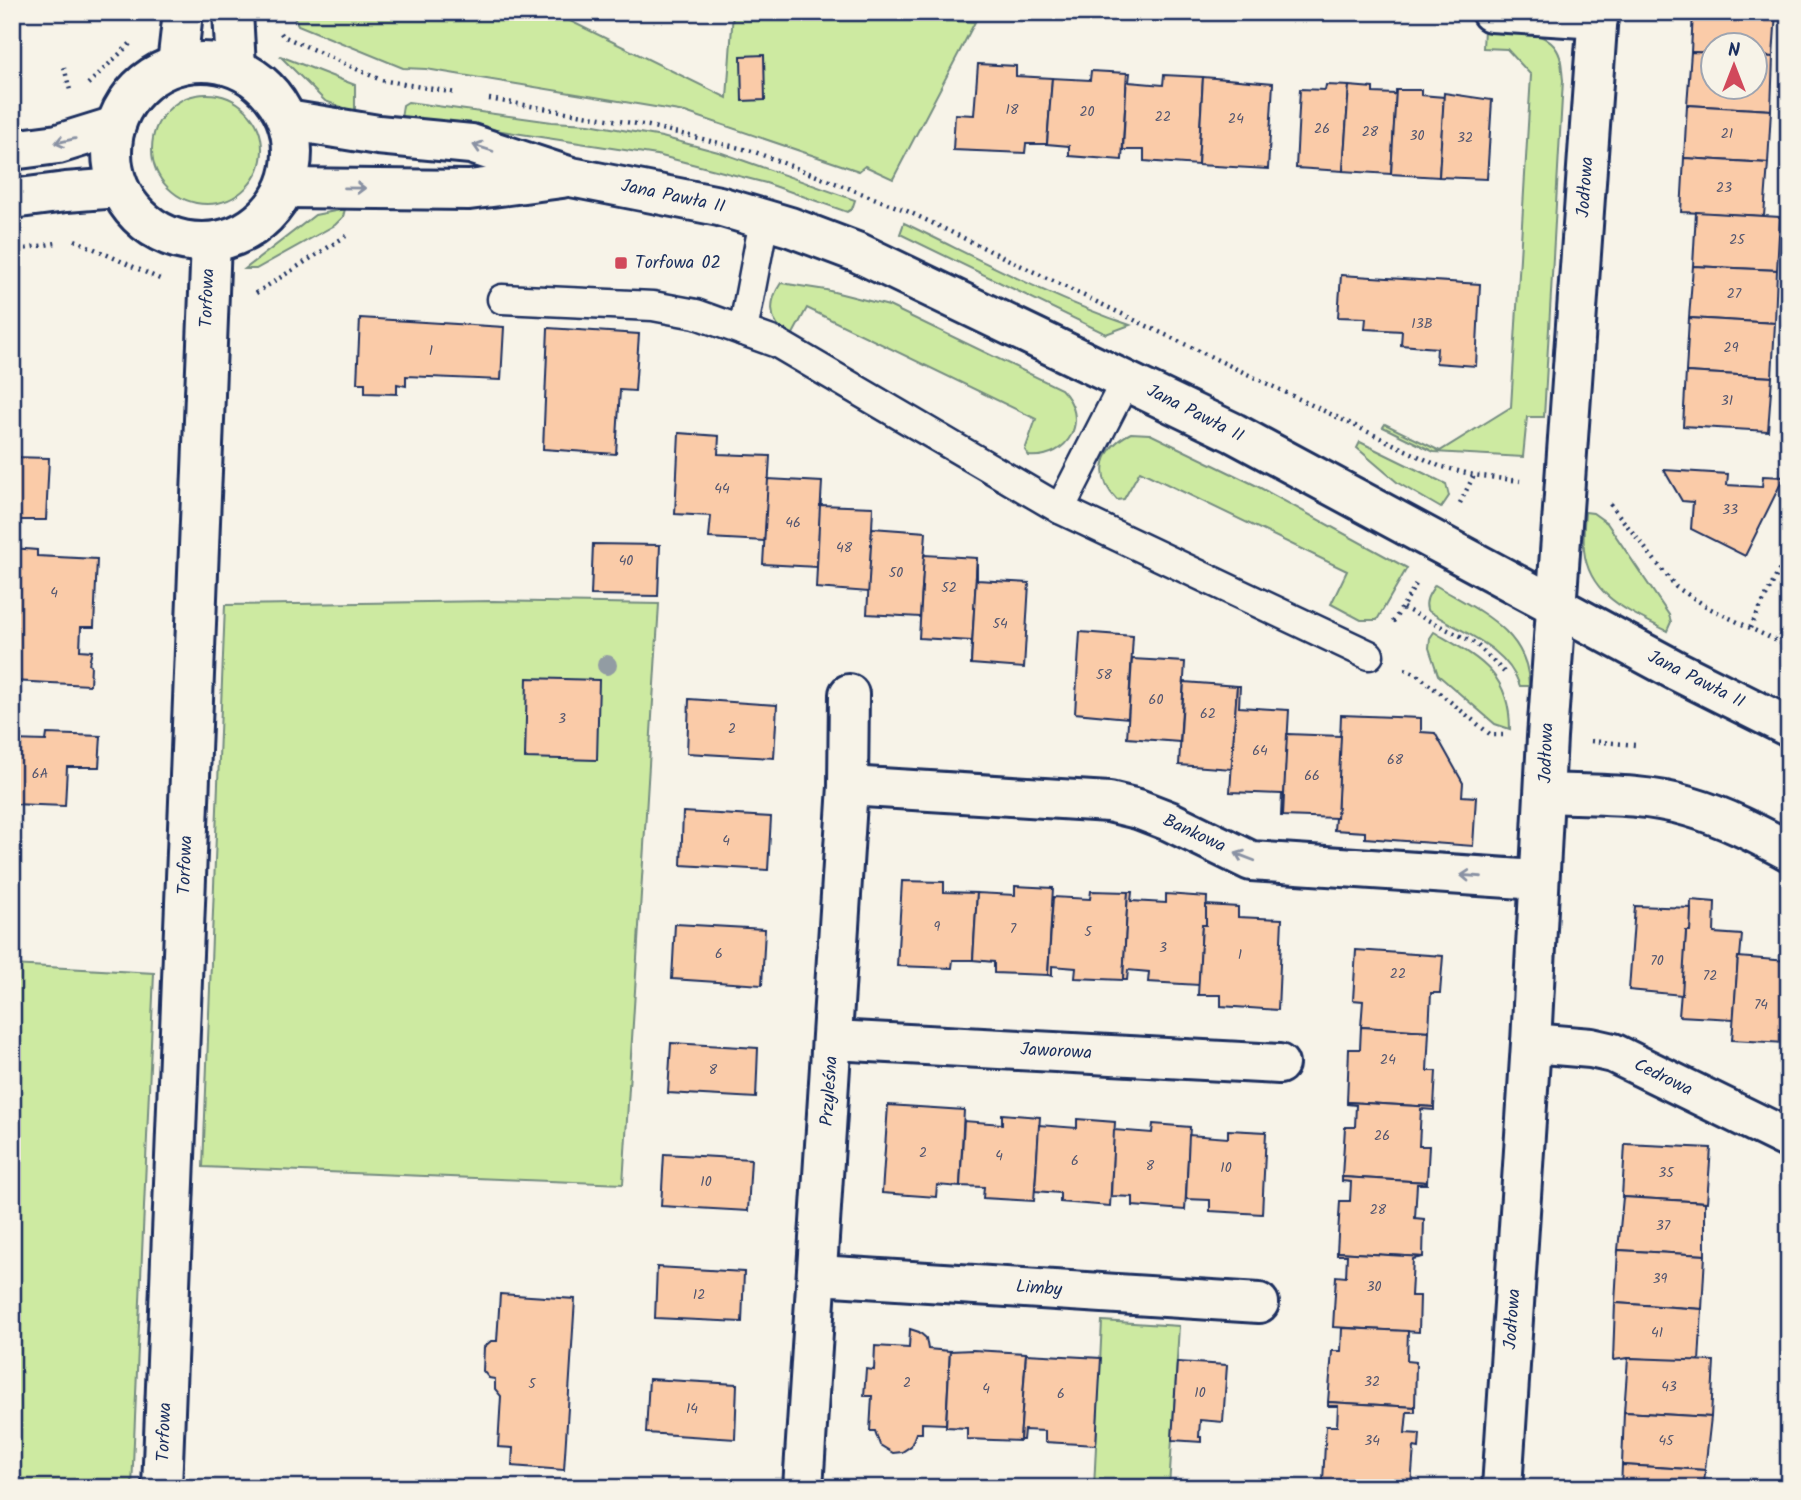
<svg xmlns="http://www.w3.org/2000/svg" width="1801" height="1500" font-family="Kalam,sans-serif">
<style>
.green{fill:#cdeaa1;stroke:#748c80;stroke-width:2}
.building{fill:#facba8;stroke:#1b2f5e;stroke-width:2}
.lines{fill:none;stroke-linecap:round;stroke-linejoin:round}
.lane-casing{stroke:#1b2f5e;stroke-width:33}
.street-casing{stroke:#1b2f5e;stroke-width:44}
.secondary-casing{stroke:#1b2f5e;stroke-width:44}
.path{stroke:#1b2f5e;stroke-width:4.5;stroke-dasharray:2 5;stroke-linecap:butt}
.lane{stroke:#f7f3e8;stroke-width:28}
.street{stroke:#f7f3e8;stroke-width:38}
.secondary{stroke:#f7f3e8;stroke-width:38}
.tree{fill:#929ca3}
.oneway{stroke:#8991a3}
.poi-dot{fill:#d1495b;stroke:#f7f3e8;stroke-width:2.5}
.labels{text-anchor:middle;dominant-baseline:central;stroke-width:7;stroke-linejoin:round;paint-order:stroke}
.number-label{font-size:14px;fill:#535670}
.street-label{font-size:18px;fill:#1b2f5e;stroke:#f7f3e8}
.poi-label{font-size:18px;fill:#1b2f5e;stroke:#f7f3e8;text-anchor:start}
</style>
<rect width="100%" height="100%" fill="#f7f3e8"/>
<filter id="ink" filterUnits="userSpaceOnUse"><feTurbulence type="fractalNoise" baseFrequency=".0143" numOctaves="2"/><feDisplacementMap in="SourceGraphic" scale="14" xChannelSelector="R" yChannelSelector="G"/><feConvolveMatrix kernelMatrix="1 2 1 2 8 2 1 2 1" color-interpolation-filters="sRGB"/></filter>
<g filter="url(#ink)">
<g class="green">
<path d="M292 12H552L727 98 733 12H787L975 22 893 179 865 166 859 171 685 112 426 69 403 68 298 25Z"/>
<path d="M1484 29C1509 31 1551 27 1560 57 1562 64 1562 73 1563 80L1544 417H1527L1523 457 1434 452 1383 427 1385 424 1440 451 1511 407 1531 75 1507 49 1483 48Z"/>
<path d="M280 56 355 85V112L325 101Z"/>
<circle cx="207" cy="149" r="55"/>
<path d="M408 102 552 122 589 124 662 137 722 153 855 200 852 209 847 212 766 183 657 155 431 120 401 118 403 105Z"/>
<path d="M345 209 343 217 335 225 256 269H245L315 215Z"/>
<path d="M904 223C979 259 1051 298 1130 325L1106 334 900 234Z"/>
<path d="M781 283 826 290 889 306 1061 389C1091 419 1069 459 1029 456L1025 450 1036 419 807 308 793 334H785C768 320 769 300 781 283Z"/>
<path d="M1131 433 1150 434 1255 485 1407 568 1377 620H1361L1331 604 1347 571 1140 471 1124 499 1117 500C1093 475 1102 447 1131 433Z"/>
<path d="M1360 442 1446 484 1449 496 1441 508 1398 483 1357 448Z"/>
<path d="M1585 512 1593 513 1607 523 1669 615 1671 622 1667 631C1631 612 1589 597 1584 550 1583 538 1584 524 1585 512Z"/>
<path d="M1435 585C1476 610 1529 630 1529 686H1520C1506 645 1460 632 1427 610 1424 600 1430 593 1435 585Z"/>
<path d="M493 601 659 604 623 1184 203 1167 225 605Z"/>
<path d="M1434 632C1478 658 1510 672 1510 729L1495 724 1438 675 1429 648 1430 638Z"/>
<path d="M12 965 154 973 132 1488H12Z"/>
<path d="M1102 1321 1179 1326 1169 1488H1094Z"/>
<path d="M192 1481 317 1488H192Z"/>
</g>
<g class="building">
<path d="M1693 12H1776L1773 57 1756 56V46H1714V53L1691 52Z"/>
<path d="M1691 52 1714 53V88H1756V56L1773 57 1771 110 1687 105Z"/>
<path d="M764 55 765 100 742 101 741 56Z"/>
<path d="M978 64 1016 66V76L1052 78 1047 144H1026L1025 153 953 150 955 114 974 115Z"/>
<path d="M1091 71 1127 73 1122 160 1069 156V146L1047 144 1052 78 1090 80Z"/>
<path d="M1127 73H1130L1129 82 1163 85 1164 75 1203 77 1198 165 1144 161V150H1123Z"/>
<path d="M1203 77 1273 83 1268 169 1198 165Z"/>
<path d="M1326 85 1349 86 1343 171 1296 168 1300 89 1325 90Z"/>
<path d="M1349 86 1373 88V93L1396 94 1391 174 1343 171Z"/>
<path d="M1396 90H1421V95L1444 97 1439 177 1391 174Z"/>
<path d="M1444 93 1492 100 1487 179 1439 177Z"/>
<path d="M1687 105 1771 110 1768 163 1684 158Z"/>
<path d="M1684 158 1768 163 1764 216 1681 212Z"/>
<path d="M1696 212 1780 217 1777 270 1693 266Z"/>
<path d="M1693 266 1777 270 1775 323 1689 318Z"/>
<path d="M1341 275 1480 284 1476 366 1436 363 1437 348 1401 345 1402 331 1365 329 1366 318 1338 317Z"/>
<path d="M360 318 504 327 501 380 406 376V386L397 384V394L365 393V383H357Z"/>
<path d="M1689 318 1775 323 1772 377 1686 372Z"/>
<path d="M548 328 639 334 635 391 620 390 616 454 543 449Z"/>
<path d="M1686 372 1772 377 1768 431 1683 426Z"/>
<path d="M679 433 719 436 718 454 770 456 765 541 709 538 711 516 675 514Z"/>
<path d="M12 457 49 458 46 520H12Z"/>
<path d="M1664 470 1728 474 1727 485 1762 487 1763 476 1784 477 1745 556 1691 529 1693 502 1682 501Z"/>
<path d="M768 479 822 482 817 567 763 564Z"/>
<path d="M820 505 873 507 869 592 816 588Z"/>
<path d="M872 528 926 532 920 617 867 614Z"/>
<path d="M593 544 660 545 658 596 591 595Z"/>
<path d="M12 548 37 550V556L97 559 94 627H81L80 650 92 651 89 664 91 665 90 685 12 681Z"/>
<path d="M924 555 977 558 971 664 972 641 919 638Z"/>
<path d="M977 558V580L1029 583 1024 668 971 664Z"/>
<path d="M1080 632 1133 636 1128 718 1075 713Z"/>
<path d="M1132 659 1185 662 1180 742 1127 738Z"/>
<path d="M527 678 599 680 597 760 525 758Z"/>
<path d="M1184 682 1237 686 1232 769 1179 765Z"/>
<path d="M1237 686H1240L1239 707 1289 710 1283 816H1281L1282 794 1230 792Z"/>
<path d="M689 699 777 705 774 758 687 753Z"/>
<path d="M1341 715 1421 718V732L1435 733 1463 783 1462 796 1476 797 1473 846 1365 838V832L1334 830 1335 818H1337Z"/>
<path d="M47 734 101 736 99 767H67L65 806 12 804V740L46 741Z"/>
<path d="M1287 734 1341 736 1337 818 1283 816Z"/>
<path d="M683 812 771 817 768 870 681 865Z"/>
<path d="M902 881 944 882V892L977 893 973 960H953L952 968 897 966Z"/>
<path d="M1015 886 1053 888 1048 975 994 973V962L973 960 977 893 1015 895Z"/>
<path d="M1091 891 1128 892 1123 980 1075 978 1076 968 1052 966V976L1048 975 1053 897 1090 899Z"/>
<path d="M1128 892H1132L1131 901 1166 903V894L1207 897 1206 925H1202L1199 985 1148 982 1149 972 1128 970 1127 980H1123Z"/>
<path d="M1691 900 1715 902 1714 933 1742 935 1740 957H1738L1734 1019 1679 1016 1686 931H1690Z"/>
<path d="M1206 905 1238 907V917L1282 919 1278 1010 1221 1006V995H1198L1202 925H1206Z"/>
<path d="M1635 906 1691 908 1690 931H1686L1682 995 1629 990Z"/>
<path d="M675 924 765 929 762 985 672 979Z"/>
<path d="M1356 950 1443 956 1440 993H1431L1429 1031 1361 1027 1363 1001 1353 1000Z"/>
<path d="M1738 957 1789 961 1786 1043 1732 1040Z"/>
<path d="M1789 990V1067H1784Z"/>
<path d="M1361 1027 1429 1031 1427 1071H1436L1434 1107 1347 1102 1349 1049H1360Z"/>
<path d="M671 1043 758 1048 756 1098 668 1093Z"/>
<path d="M1347 1102 1434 1107V1110L1421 1109 1419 1146H1429L1427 1182 1342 1177 1345 1127H1355L1356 1105 1347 1104Z"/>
<path d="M888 1105 964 1110 960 1187 937 1185 936 1197 882 1193Z"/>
<path d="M1002 1114 1040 1117 1034 1201 983 1198 984 1187 960 1186 964 1121 1002 1124Z"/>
<path d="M1077 1119 1115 1122 1110 1206 1060 1202V1193L1035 1191 1039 1125 1077 1128Z"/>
<path d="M1153 1124 1190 1127 1185 1210 1133 1206V1197L1111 1196 1114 1130 1152 1133Z"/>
<path d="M1228 1130 1266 1132 1262 1214 1210 1211V1200L1186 1199 1189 1135 1228 1138Z"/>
<path d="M1625 1144 1711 1148 1707 1202 1622 1197Z"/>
<path d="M664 1154 751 1159 748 1211 661 1206Z"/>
<path d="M1342 1177 1427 1182V1184H1417L1415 1218 1424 1219 1423 1257 1337 1252 1340 1201H1350L1351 1182 1342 1181Z"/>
<path d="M1623 1197 1705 1202V1255L1618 1250Z"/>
<path d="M1618 1250 1705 1255 1702 1309 1615 1303Z"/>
<path d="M1337 1252 1423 1257 1413 1259 1411 1296H1420L1419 1332 1333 1327 1336 1276 1346 1277 1347 1255H1337Z"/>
<path d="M657 1267 744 1272 742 1322 655 1318Z"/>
<path d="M500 1294 575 1299 564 1470 512 1466 513 1448 498 1447 501 1396 495 1389V1379L489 1378 483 1371 484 1347 491 1341H497Z"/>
<path d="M1615 1303 1702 1309 1699 1362 1628 1358 1613 1360Z"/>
<path d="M1342 1328 1408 1331 1407 1361 1416 1362 1415 1407 1328 1402 1332 1351H1341Z"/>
<path d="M910 1329 919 1332 926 1338 928 1349 950 1351 946 1424 922 1423V1433H916L911 1446 902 1452 893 1453 880 1445 875 1431H870L872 1396H864L866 1369 874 1370 875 1346 909 1348Z"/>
<path d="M973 1350 1026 1353 1020 1441 967 1439V1428L946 1427 950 1351Z"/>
<path d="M1026 1354 1101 1358 1096 1445 1045 1442V1431L1024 1430 1023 1440H1020Z"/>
<path d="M1628 1358 1714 1361 1711 1417 1624 1412Z"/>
<path d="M1177 1362 1227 1365 1223 1422 1200 1420 1199 1437H1201V1442L1172 1440Z"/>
<path d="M649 1379 737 1384 735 1439 646 1433Z"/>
<path d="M1328 1402 1415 1407V1412H1407L1405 1433 1420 1434 1419 1448 1414 1447 1411 1486 1323 1481 1326 1426H1337L1338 1406H1328Z"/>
<path d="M1624 1412 1711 1417 1705 1470 1622 1465Z"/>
<path d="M1622 1465 1705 1470 1704 1488H1621Z"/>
</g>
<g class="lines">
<g class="lane-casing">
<g id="lane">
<path d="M502 299 653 306 696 314 777 343 1060 509 1369 655"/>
<path d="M743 331 764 220"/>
<path d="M1060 509 1126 380"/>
</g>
</g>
<g class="street-casing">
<g id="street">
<path d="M1491 12 1598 19"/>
<path d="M848 786 1109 802 1138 809 1169 821 1251 861 1539 880"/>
<path d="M1546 793C1594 795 1644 793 1690 807 1725 817 1757 834 1789 851"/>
<path d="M833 1040 1279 1064"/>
<path d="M1531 1043 1591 1048 1613 1053 1789 1139"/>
<path d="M818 1275 1259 1303"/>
<path d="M162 1488 211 242"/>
<path d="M803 1488 848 786 849 694"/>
<path d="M1502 1488 1531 1043 1547 737 1598 12"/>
</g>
</g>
<g class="secondary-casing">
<g id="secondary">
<path d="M233 12 236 67"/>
<circle cx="202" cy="152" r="90"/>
<path d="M177 65 183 12"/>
<path d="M287 120 378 135 471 144 571 177 719 206 790 227 859 253 1234 433 1677 671 1789 727"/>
<path d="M12 150 58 144 116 126"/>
<path d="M286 188 469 190 562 178"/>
<path d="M12 199 66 192 118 188"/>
</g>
</g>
<g class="path">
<path d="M281 33 283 36 381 80 456 93"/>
<path d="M64 67 71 94"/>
<path d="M88 84 132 42"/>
<path d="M489 99 649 126 752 151 905 210 1439 466 1474 475 1520 481"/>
<path d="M75 240 162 280"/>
<path d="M12 251 56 243"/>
<path d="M256 293 346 236"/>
<path d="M1460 503 1474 475"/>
<path d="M1610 504 1676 587 1709 608 1789 647"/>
<path d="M1403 608 1475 643 1504 672"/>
<path d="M1393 622 1418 581"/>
<path d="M1750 628 1789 551"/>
<path d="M1405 669 1415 673 1491 735H1503"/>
<path d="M1591 741 1636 745"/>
</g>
<use href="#lane" class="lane"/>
<use href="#street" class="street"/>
<use href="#secondary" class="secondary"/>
</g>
<circle class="tree" cx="607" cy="665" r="10"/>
<defs><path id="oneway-shaft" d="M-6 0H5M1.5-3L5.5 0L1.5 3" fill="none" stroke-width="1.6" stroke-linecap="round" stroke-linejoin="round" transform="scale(1.75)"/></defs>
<g class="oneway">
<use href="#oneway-shaft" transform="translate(65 141) rotate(167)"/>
<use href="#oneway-shaft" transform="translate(483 148) rotate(-162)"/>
<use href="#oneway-shaft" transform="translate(355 188) rotate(1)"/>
<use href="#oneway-shaft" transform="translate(1245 857) rotate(-159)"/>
<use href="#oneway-shaft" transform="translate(1471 876) rotate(-176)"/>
</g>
</g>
<rect class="poi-dot" x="614" y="256" width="14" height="14" rx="3.5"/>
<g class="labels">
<g class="number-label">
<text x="1012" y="110">18</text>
<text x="1087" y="112">20</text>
<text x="1163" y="117">22</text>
<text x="1236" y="119">24</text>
<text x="1322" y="129">26</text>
<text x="1370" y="132">28</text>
<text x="1727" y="134">21</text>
<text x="1417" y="136">30</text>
<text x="1465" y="138">32</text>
<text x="1724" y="188">23</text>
<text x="1737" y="240">25</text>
<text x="1734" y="294">27</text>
<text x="1422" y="324">13B</text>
<text x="1731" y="348">29</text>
<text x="431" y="351">1</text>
<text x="1727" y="401">31</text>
<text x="722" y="489">44</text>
<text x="1730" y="510">33</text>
<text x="793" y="523">46</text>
<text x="844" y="548">48</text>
<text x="626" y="561">40</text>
<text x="896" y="573">50</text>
<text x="949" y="588">52</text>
<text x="54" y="593">4</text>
<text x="1000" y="624">54</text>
<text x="1104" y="675">58</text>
<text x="1156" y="700">60</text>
<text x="1208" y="714">62</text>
<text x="562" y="719">3</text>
<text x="732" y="729">2</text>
<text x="1260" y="751">64</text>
<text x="1395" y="760">68</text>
<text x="40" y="774">6A</text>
<text x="1312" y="776">66</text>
<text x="726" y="841">4</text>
<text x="937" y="927">9</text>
<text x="1013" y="929">7</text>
<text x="1088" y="932">5</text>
<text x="1163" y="948">3</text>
<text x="719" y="954">6</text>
<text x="1240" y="955">1</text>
<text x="1657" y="961">70</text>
<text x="1398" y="974">22</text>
<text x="1710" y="976">72</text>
<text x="1761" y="1005">74</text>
<text x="1388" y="1060">24</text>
<text x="713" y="1070">8</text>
<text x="1382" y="1136">26</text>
<text x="923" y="1153">2</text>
<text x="999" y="1156">4</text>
<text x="1075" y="1161">6</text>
<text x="1150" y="1166">8</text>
<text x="1226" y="1168">10</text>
<text x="1666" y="1173">35</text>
<text x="706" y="1182">10</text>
<text x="1378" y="1210">28</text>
<text x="1663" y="1226">37</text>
<text x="1660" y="1279">39</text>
<text x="1374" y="1287">30</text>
<text x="699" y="1295">12</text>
<text x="1657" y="1333">41</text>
<text x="1372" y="1382">32</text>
<text x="907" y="1383">2</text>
<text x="532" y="1384">5</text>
<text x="1669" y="1387">43</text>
<text x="986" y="1389">4</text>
<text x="1200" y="1393">10</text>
<text x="1061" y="1394">6</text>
<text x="692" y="1409">14</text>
<text x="1372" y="1441">34</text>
<text x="1666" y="1441">45</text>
</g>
<g class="street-label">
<text transform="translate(1586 187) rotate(-86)">Jodłowa</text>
<text transform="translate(673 197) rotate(12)">Jana Pawła II</text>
<text transform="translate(208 298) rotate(-88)">Torfowa</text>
<text transform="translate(1195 414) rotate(27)">Jana Pawła II</text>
<text transform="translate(1696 680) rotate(27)">Jana Pawła II</text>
<text transform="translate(1547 753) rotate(-88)">Jodłowa</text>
<text transform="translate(1194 834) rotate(25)">Bankowa</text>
<text transform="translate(186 865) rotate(-88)">Torfowa</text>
<text transform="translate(1056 1052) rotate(3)">Jaworowa</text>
<text transform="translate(1663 1078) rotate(26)">Cedrowa</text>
<text transform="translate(830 1091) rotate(-86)">Przyleśna</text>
<text transform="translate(1039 1289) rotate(4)">Limby</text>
<text transform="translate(1513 1319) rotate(-86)">Jodłowa</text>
<text transform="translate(165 1432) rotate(-88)">Torfowa</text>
</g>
<g class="poi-label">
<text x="635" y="263">Torfowa 02</text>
</g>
</g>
<rect width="1801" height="1500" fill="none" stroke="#f7f3e8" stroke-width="42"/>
<rect x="21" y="21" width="1759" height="1458" fill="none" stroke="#1b2f5e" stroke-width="2.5" filter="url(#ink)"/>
<g transform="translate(1734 66)"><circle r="33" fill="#f7f3e8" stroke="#9fa5b1" stroke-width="2"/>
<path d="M0-5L12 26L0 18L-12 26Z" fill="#d1495b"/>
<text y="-10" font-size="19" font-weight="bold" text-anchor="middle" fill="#1b2f5e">N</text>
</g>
</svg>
